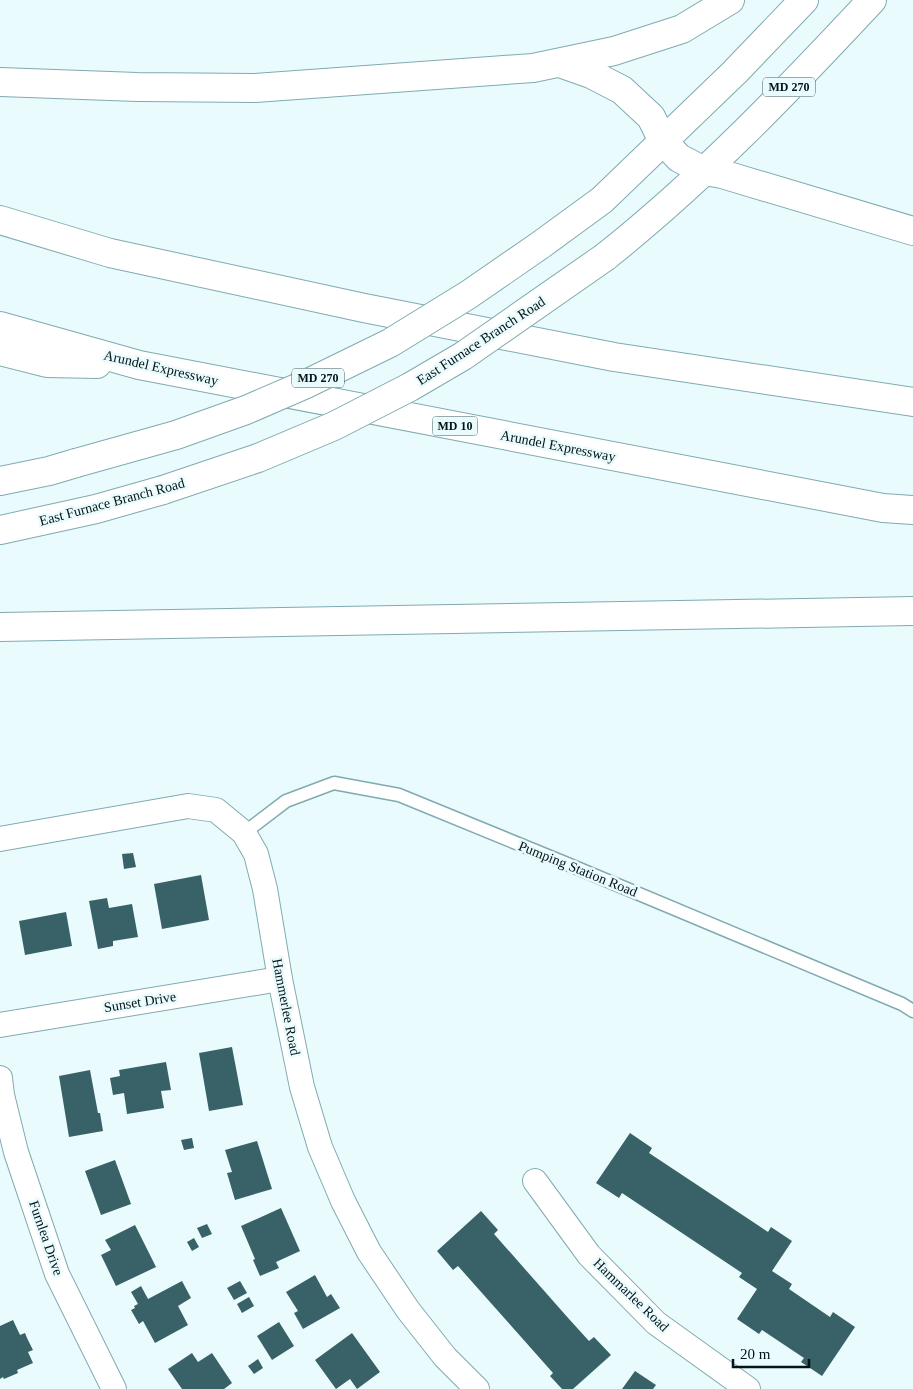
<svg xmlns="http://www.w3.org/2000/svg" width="913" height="1389" font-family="'Times New Roman',serif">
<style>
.building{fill:#386267}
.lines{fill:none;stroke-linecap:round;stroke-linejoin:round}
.service-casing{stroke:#7fabb0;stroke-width:15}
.minor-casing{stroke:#7fabb0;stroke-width:26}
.primary-casing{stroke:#7fabb0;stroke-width:30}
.motorway-casing{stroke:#7fabb0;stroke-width:30}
.service{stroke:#fff;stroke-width:12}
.minor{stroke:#fff;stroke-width:24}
.primary{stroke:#fff;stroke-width:28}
.motorway{stroke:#fff;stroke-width:28}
.primary-bridge-casing{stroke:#7fabb0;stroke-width:30;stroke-linecap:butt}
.primary-bridge{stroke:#fff;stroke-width:28}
.labels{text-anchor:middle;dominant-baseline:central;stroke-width:5;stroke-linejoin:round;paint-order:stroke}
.shield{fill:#e9fbfd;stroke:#49595b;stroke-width:1}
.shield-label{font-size:12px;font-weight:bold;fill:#041416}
.street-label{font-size:14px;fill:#041416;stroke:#e9fbfd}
</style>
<rect width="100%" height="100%" fill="#e9fbfd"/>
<g class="building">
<path d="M133 853 136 867 124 869 122 854Z"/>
<path d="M201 875 209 920 162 929 154 884Z"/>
<path d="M107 898 109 908 132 904 138 937 113 941V946L98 949 89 901Z"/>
<path d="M66 912 72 946 25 955 19 921Z"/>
<path d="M232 1047 243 1105 209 1111 199 1053Z"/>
<path d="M166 1062 171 1090 161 1091 164 1108 127 1114 124 1093 113 1095 110 1078 120 1076 119 1070Z"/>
<path d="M90 1070 98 1113H100L103 1131 69 1137 59 1076Z"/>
<path d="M630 1133 652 1148 649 1153 768 1232 771 1227 792 1241 772 1271 792 1284 789 1289 830 1317 833 1312 855 1327 822 1376 801 1362 804 1358 762 1330 759 1334 737 1319 757 1289 739 1277 742 1273 622 1193 619 1198 596 1183Z"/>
<path d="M192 1138 194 1148 184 1150 181 1140Z"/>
<path d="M257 1141 272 1189 235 1200 227 1173 232 1172 225 1150Z"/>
<path d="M115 1160 131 1204 101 1215 85 1171Z"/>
<path d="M281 1208 300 1251 276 1262 279 1268 260 1276 253 1260 255 1259 241 1226Z"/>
<path d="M481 1211 498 1230 494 1234 569 1319 589 1341 594 1337 611 1355 573 1389H562L550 1376 553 1373 458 1266 453 1270 437 1251Z"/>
<path d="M207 1224 212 1234 202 1238 197 1228Z"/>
<path d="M135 1225 156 1267 116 1286 101 1255 111 1250 105 1240Z"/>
<path d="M194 1238 199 1247 192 1251 187 1242Z"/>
<path d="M315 1275 327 1297 331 1294 340 1308 303 1329 294 1313 298 1311 286 1292Z"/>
<path d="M182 1281 191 1298 178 1306 188 1325 155 1343 143 1321 139 1324 131 1310 135 1308 134 1306 138 1304 131 1292 141 1286 148 1299Z"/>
<path d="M240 1281 247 1293 234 1300 227 1288Z"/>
<path d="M249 1297 254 1306 242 1313 237 1304Z"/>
<path d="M13 1320 20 1335 25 1333 27 1338 33 1350 28 1352 33 1363 17 1370 18 1373 4 1379 3 1377 0 1379V1326Z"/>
<path d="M279 1322 294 1346 272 1360 257 1336Z"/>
<path d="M352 1333 380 1372 357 1389 350 1379 336 1389 315 1360Z"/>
<path d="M192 1353 198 1362 212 1353 232 1383 224 1389H182L168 1369Z"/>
<path d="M258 1359 263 1368 254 1374 248 1366Z"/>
<path d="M635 1371 656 1385 653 1389H622Z"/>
</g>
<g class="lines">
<g class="service-casing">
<path id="service" d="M244 833 286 801 334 783 399 795 565 863 902 1004 913 1011"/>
</g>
<g class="minor-casing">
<g id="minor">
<path d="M0 839 188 806 216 810 244 833 256 854 265 889 280 979 302 1087 320 1147 343 1201 369 1252 408 1310 445 1357 477 1389"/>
<path d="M0 1025 280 979"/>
<path d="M0 1078 2 1095 16 1152 57 1274 114 1389"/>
<path d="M535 1181 589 1255 656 1323 748 1389"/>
</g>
</g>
<g class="primary-casing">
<g id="primary">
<path d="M539 246 602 200 735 72 804 0"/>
<path d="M605 257C702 180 788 90 872 0"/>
<path d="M0 481 49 471 76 463"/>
<path d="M0 530 96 509 163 490"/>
</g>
</g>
<g class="motorway-casing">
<g id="motorway">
<path d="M560 63 591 74 622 90 651 117 663 141 679 158 704 171 722 174 913 231"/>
<path d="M0 82 137 87 255 88 533 68 614 51 682 29 730 0"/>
<path d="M0 220 110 253 364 308 614 357 913 402"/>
<path d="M0 326 139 365 883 508 913 510"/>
<path d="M0 351 47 363 97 364"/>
<path d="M0 627 913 611"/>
</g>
</g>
<use href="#service" class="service"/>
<use href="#minor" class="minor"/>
<use href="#primary" class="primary"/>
<use href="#motorway" class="motorway"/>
<g class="primary-bridge-casing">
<g id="primary-bridge">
<path d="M76 463 176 435 246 410 304 385 390 343 468 295 539 246"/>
<path d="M163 490 258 458 334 426 410 387 463 356 605 257"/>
</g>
</g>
<use href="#primary-bridge" class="primary-bridge"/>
</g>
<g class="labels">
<g class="shield">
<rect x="763" y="77.5" width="52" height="19" rx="4"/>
<rect x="292" y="368.5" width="52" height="19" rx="4"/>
<rect x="432.5" y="416.5" width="45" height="19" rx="4"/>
</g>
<g class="shield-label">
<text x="789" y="87">MD 270</text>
<text x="318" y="378">MD 270</text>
<text x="455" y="426">MD 10</text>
</g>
<g class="street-label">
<text transform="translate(481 341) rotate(-33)">East Furnace Branch Road</text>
<text transform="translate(161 368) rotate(13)">Arundel Expressway</text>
<text transform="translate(558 446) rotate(11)">Arundel Expressway</text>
<text transform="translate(112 502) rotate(-15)">East Furnace Branch Road</text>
<text transform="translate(578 869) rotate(22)">Pumping Station Road</text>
<text transform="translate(140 1002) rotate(-9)">Sunset Drive</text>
<text transform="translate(286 1007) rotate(79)">Hammerlee Road</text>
<text transform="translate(46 1238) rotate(71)">Furnlea Drive</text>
<text transform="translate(631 1295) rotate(44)">Hammarlee Road</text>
</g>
</g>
<path d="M733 1359v8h76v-8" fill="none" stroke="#041416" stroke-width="2.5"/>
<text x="740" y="1359" font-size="15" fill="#041416" stroke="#e9fbfd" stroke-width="4" paint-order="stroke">20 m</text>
</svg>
